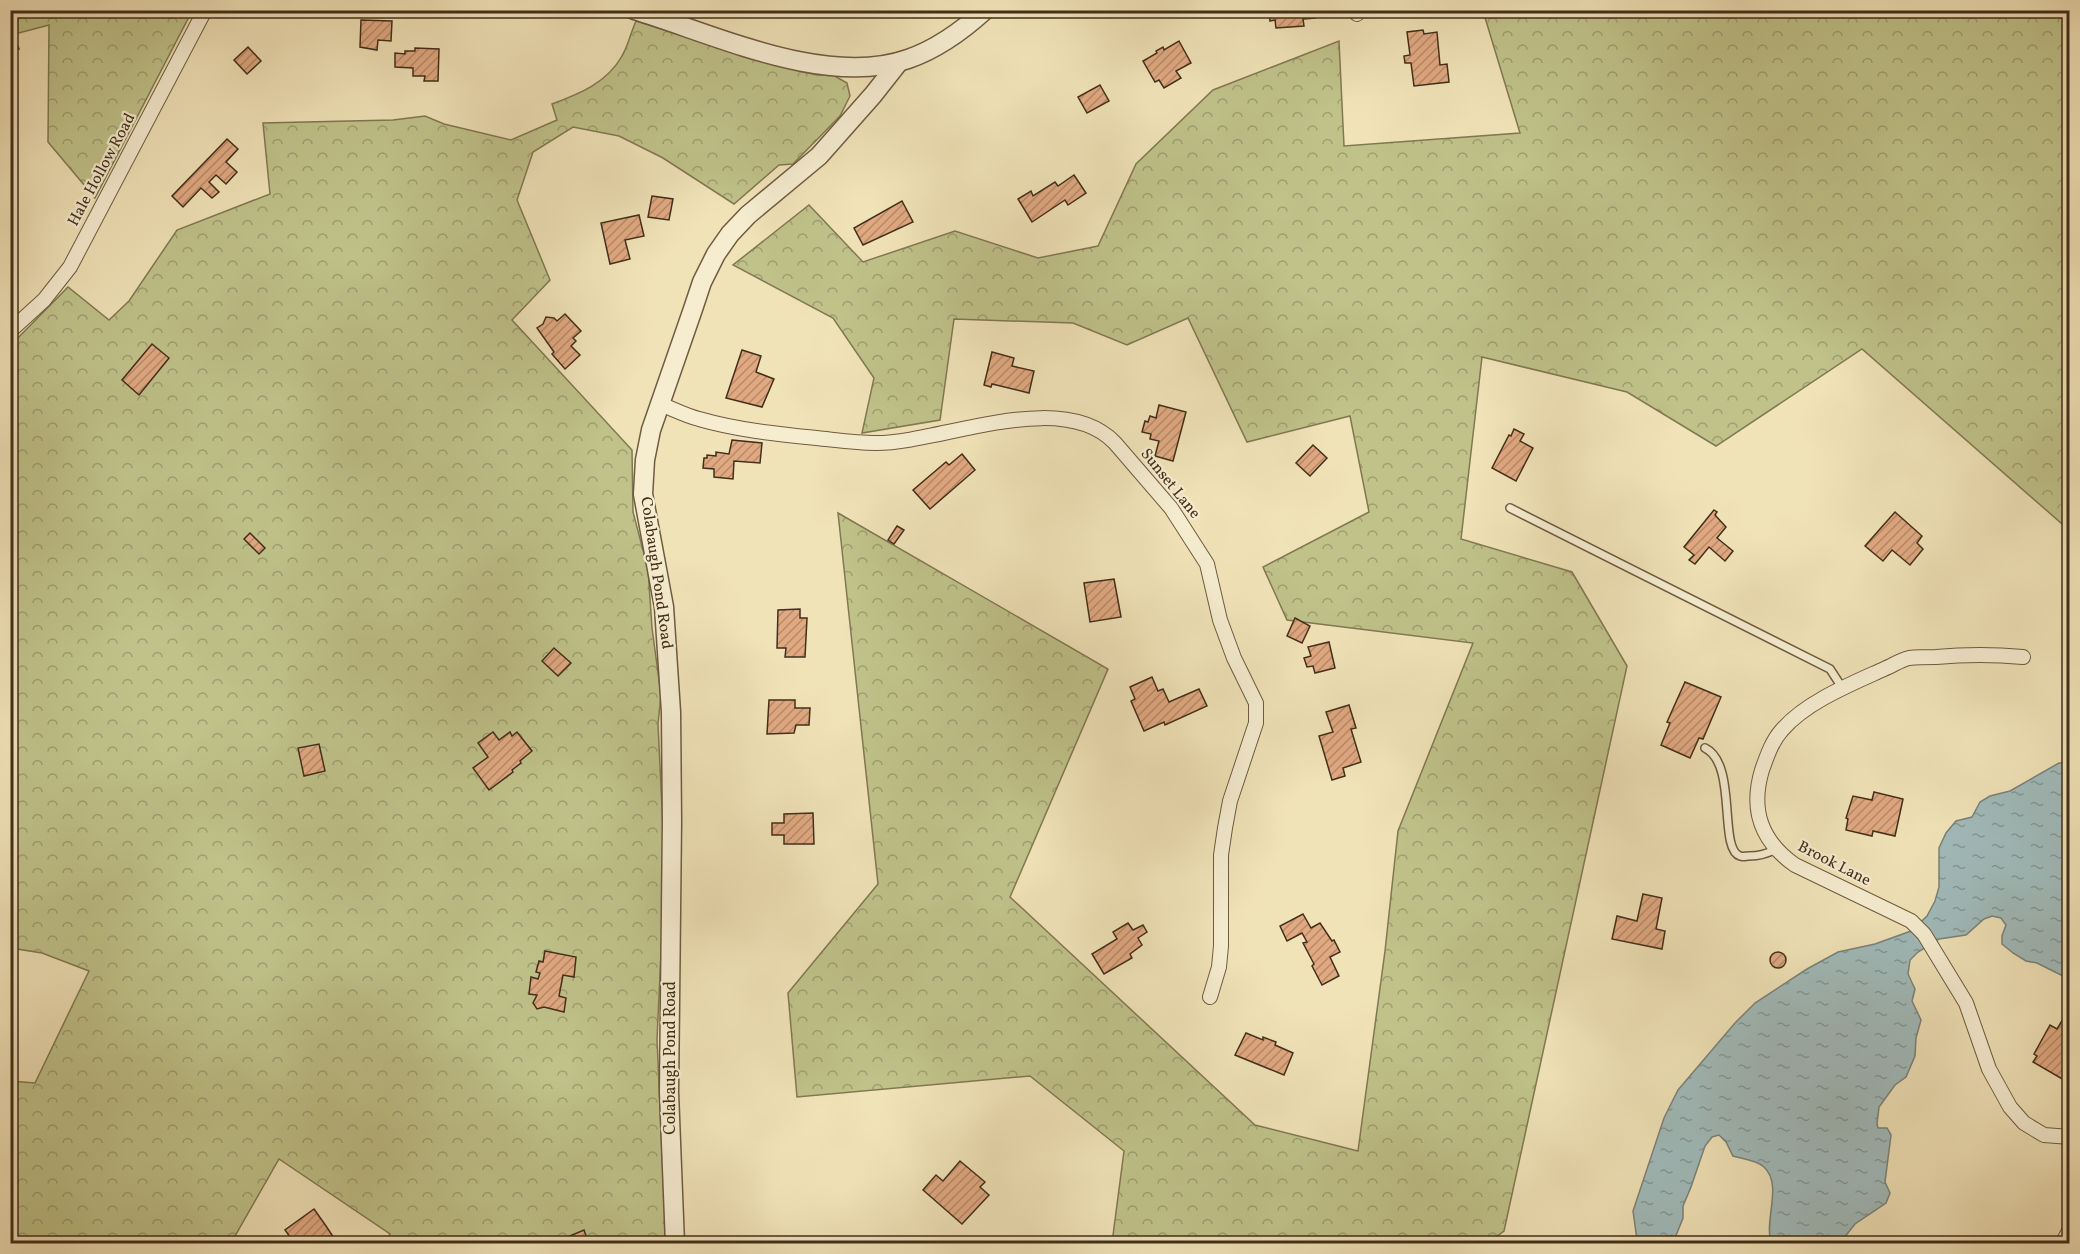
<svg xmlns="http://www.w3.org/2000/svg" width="2080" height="1254" font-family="Vollkorn,serif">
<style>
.forest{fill:url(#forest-crowns);stroke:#817852;stroke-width:1.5}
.water{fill:url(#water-ripples);stroke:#7b837b;stroke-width:1.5}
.building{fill:url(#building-hatch);stroke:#422e1b;stroke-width:1.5}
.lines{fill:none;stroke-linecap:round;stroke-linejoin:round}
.service-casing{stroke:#6e5b42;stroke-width:10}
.minor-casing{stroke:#6e5b42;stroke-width:16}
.tertiary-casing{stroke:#6e5b42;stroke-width:21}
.service{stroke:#f6edd1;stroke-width:7}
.minor{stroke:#f6edd1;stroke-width:14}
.tertiary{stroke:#f6edd1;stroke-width:18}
.labels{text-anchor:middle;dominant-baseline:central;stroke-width:4.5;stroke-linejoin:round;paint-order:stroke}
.street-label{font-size:16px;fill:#422e1b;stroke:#f6edd1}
</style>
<defs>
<pattern id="forest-crowns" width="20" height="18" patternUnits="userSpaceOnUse" patternTransform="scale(1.5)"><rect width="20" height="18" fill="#c0c28a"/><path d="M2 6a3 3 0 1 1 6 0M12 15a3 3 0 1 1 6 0" fill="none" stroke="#9e9e70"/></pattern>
<pattern id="water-ripples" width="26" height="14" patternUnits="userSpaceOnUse" patternTransform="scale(1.5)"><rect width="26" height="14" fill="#a1bbbb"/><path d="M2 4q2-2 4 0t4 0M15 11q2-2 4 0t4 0" fill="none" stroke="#859897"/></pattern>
<pattern id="building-hatch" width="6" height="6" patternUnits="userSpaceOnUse" patternTransform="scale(1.5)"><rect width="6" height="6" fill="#e1a982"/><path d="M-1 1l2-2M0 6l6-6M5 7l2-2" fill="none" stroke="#b88a6a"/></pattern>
</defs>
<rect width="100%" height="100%" fill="#f1e3b8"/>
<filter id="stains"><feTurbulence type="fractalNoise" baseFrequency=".00333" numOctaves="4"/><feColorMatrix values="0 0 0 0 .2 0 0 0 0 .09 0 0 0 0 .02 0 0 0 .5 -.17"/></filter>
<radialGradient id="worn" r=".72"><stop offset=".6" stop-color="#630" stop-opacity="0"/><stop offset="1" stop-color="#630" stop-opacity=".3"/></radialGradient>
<g class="forest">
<path d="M11 10 192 11 95 198 48 142 49 25 11 35Z"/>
<path d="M1483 11H2069V530L1862 349 1716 446 1627 392 1482 357 1461 539 1572 572 1627 666 1504 1231 1486 1244 1112 1243 1124 1151 1030 1076 797 1097 788 993 878 884 838 513 1108 669 1010 897 1255 1125 1358 1151 1385 951 1398 831 1473 643 1287 620 1263 567 1369 512 1350 416 1247 442 1188 318 1127 345 1073 323 954 319 940 420 862 433 874 378 833 318 733 265 809 205 863 262 955 231 1038 258 1098 246 1136 164 1213 90 1339 41 1344 146 1520 133Z"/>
<path d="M636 21 775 65 817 75H833L847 83 850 96 840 116 793 164 779 165 734 204 663 158 619 136 573 127 533 152 517 200 550 280 512 320 632 450 633 512 648 569 652 628 661 695 658 724 665 870 657 1039 666 1243H384L390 1234 279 1159 231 1243H11L10 1081 35 1083 89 971 42 953 11 948V345L68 287 109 320 129 301 177 230 270 194 263 123 393 120 425 116 444 124 511 140 557 120 552 104C579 94 607 83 622 56 628 46 631 32 636 21Z"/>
</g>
<path class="water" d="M2069 762V979L2037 963 2026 961 2013 953 2002 944V936L2006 925 2001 918 1992 916 1984 919 1966 935 1939 939 1918 952 1910 960 1908 974 1915 989 1912 1001 1921 1020 1916 1038 1915 1056 1906 1077 1895 1085 1879 1107 1877 1124 1878 1128H1887L1891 1135 1885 1182 1890 1193 1886 1203 1855 1224 1840 1243H1771C1764 1219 1783 1185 1764 1167 1757 1160 1743 1159 1733 1156L1726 1142 1719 1135 1712 1137 1705 1146 1691 1187 1683 1206V1218L1673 1243H1636L1637 1240 1633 1211 1664 1118 1678 1090 1735 1023 1755 1003 1807 969 1838 952 1875 944 1911 931 1927 916 1935 901 1939 887V848L1946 833 1956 821 1972 817 1980 802 1990 796 2010 791 2059 763Z"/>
<g class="building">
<path d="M1269 10H1314L1315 18 1303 19 1304 26 1276 28 1275 20 1270 21Z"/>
<path d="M361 20 392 21 391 41 378 40 377 50 360 47Z"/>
<path d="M1423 30 1424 34 1437 32 1440 65 1447 64 1449 82 1414 86 1411 63H1405L1404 56 1410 55 1407 32Z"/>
<path d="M16 41 19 49 10 51V43Z"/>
<path d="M1179 41 1191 63 1176 71 1181 78 1164 88 1159 80 1155 82 1143 61 1157 53 1156 51 1163 47 1164 50Z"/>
<path d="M248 47 261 61 247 74 234 60Z"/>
<path d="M415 48 439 49 438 81H424L425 76H413V68L395 67V53L405 54V51H415Z"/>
<path d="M1100 85 1109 101 1087 113 1078 97Z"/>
<path d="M227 139 238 149 226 162 237 172 226 184 216 175 209 182 219 192 212 198 201 188 183 207 172 196Z"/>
<path d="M1074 175 1086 193 1068 205 1065 200 1032 222 1018 199 1031 191 1033 196 1055 182 1058 186Z"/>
<path d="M652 196 673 199 669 220 648 217Z"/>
<path d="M902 201 913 222 863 245 854 228Z"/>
<path d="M639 215 644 236 625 240 630 259 610 264 601 223Z"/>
<path d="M565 314 581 331 573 338 576 341 571 346 580 355 565 369 552 354 554 352 537 328 543 324 546 317 554 318 557 321Z"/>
<path d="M152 344 169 358 139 395 122 380Z"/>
<path d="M742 350 761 356 756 372 774 379 762 407 726 398Z"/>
<path d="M992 352 1014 358 1012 366 1034 371 1029 393 992 384 991 387 984 385Z"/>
<path d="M1159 405 1186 412 1173 461 1155 456 1159 441 1150 439 1151 434 1142 432 1145 421 1148 422 1150 416 1156 418Z"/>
<path d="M1514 429 1524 434 1520 441 1533 448 1516 481 1492 468 1509 435 1511 436Z"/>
<path d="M732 440 762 443 760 463 734 461 733 479 714 477V469L703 468 704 458H707V455L716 456V452L729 454Z"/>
<path d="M1313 445 1327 458 1310 476 1296 463Z"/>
<path d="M962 454 975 470 930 509 913 490 946 462 949 465Z"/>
<path d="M1714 510 1717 512 1715 515 1726 527 1717 538 1733 551 1725 561 1709 547 1695 564 1689 560 1694 555 1684 547Z"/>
<path d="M1895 512 1922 536 1917 543 1923 549 1910 565 1892 550 1883 561 1865 546Z"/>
<path d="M897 526 904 530 894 544 888 540Z"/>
<path d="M250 533 265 548 259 554 244 539Z"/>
<path d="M1114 579 1121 617 1090 622 1084 583Z"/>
<path d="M800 609V618H807L805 657H785L786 648H777L778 610Z"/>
<path d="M1295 618 1310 626 1302 643 1287 636Z"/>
<path d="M1329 642 1335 668 1315 673 1313 666 1307 667 1304 658 1311 656 1308 647Z"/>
<path d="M554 648 571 663 558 676 542 661Z"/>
<path d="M1152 677 1158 691 1163 689 1169 702 1199 689 1207 706 1165 725 1164 722 1144 731 1131 701 1135 699 1130 687Z"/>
<path d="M1685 682 1721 697 1703 739 1699 738 1690 758 1661 745 1670 723 1667 722Z"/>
<path d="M769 700H795V708H810L809 725H796L794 733 767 734Z"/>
<path d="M1349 705 1356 728 1351 729 1361 762 1343 768 1345 776 1332 780 1319 736 1333 732 1326 712Z"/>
<path d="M493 732 499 740 510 732 512 736 517 732 532 751 520 761 521 763 512 770 513 772 489 790 473 768 488 757 478 743Z"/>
<path d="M319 744 325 771 304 776 298 748Z"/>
<path d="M1874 792 1903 799 1895 836 1873 831 1872 836 1846 830 1848 819 1846 818 1853 796 1872 800Z"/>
<path d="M813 813 814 844H784V835H772V823H784V814Z"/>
<path d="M1643 894 1662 898 1656 929 1665 931 1662 949 1612 939 1617 916 1637 921Z"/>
<path d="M1303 914 1311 928 1320 923 1332 941 1334 940 1340 952 1330 957 1339 976 1322 985 1312 966 1314 964 1303 943 1307 942 1302 933 1287 941 1280 926Z"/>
<path d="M1128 923 1133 930 1143 925 1147 932 1138 938 1142 945 1130 954 1132 958 1104 974 1092 954 1117 939 1113 932Z"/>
<path d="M545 951 576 957 574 977 563 975 559 996 566 998 564 1012 544 1007 537 1009 533 1003 537 995 529 994 531 977 538 979 540 973 536 972 539 961 543 962Z"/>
<circle cx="1778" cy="960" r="8"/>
<path d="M2063 1019 2070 1023V1070L2064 1080 2033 1062 2037 1056 2034 1054 2050 1025 2057 1029Z"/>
<path d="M1246 1033 1263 1040V1037L1276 1042 1275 1045 1293 1053 1284 1075 1235 1055Z"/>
<path d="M960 1161 985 1182 980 1187 989 1195 962 1224 923 1190 936 1175 943 1181Z"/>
<path d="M314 1209 326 1226 338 1244H295L285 1230Z"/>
<path d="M584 1230 589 1244H553V1243Z"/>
</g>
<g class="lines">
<g class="service-casing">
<g id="service">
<path d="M1510 508 1830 669 1843 689"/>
<path d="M1705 748C1738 764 1718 849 1740 856 1743 857 1746 856 1749 856 1759 856 1767 854 1776 849"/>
</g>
</g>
<g class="minor-casing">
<g id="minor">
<path d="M1356 10 1357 14"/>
<path d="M10 331 44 300 70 267 205 10"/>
<path d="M660 404C673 409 686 416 699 419 737 430 777 434 816 438 836 440 856 443 876 443 942 443 1061 387 1115 443L1171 508 1207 564 1220 620 1234 658 1256 703V723L1230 801 1225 828 1221 855V946L1219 967 1210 997"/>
<path d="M2023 657C1991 654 1968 654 1936 657 1927 657 1918 657 1909 658 1900 660 1892 666 1884 669 1851 684 1806 702 1782 730 1772 741 1767 756 1762 770 1750 810 1761 841 1795 865L1911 921 1924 934 1966 1003 1989 1069 2010 1107 2024 1123 2044 1135 2070 1137"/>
<path d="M2062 1244 2070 1229"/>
</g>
</g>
<g class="tertiary-casing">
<g id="tertiary">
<path d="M634 10C714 34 826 88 908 59 937 49 962 31 985 10"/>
<path d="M675 1244 669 1092 672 821 671 712 664 607 643 494 645 460 651 430 693 309 702 282 716 254 730 234 748 215 819 156 873 95 899 62"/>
</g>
</g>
<use href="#service" class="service"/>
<use href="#minor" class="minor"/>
<use href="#tertiary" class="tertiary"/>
</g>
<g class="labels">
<g class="street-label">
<text transform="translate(102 170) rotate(-62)">Hale Hollow Road</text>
<text transform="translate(1170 484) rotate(51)">Sunset Lane</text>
<text transform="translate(656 573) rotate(82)">Colabaugh Pond Road</text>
<text transform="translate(1834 864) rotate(27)">Brook Lane</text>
<text transform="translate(671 1058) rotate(-90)">Colabaugh Pond Road</text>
</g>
</g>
<rect width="2080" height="1254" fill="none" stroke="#f1e3b8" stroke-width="36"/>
<rect x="12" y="12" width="2056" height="1230" fill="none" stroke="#422e1b" stroke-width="3"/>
<rect x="18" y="18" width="2044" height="1218" fill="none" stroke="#422e1b" stroke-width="1.5"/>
<rect width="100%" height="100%" filter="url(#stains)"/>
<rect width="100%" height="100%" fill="url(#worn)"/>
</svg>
